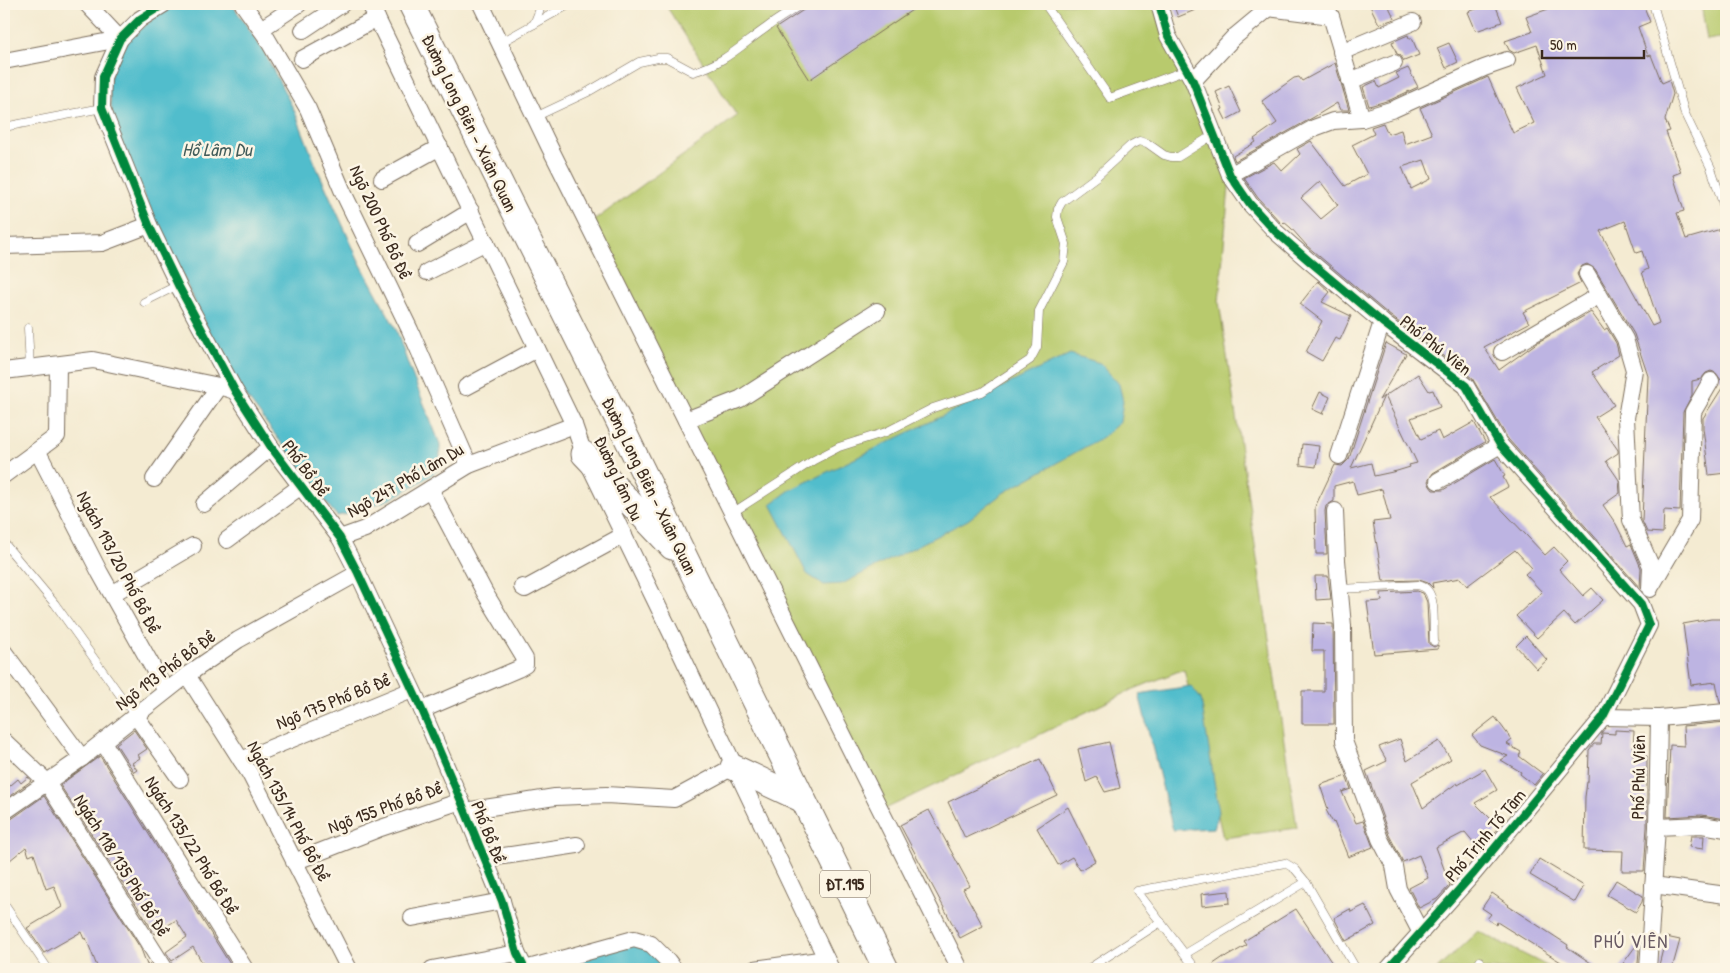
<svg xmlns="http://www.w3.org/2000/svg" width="1730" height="973" font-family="'Patrick Hand',sans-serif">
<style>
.green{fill:#b8ca6d;stroke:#7a7a46}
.water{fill:#51bdcc;stroke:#467475}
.building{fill:#bdb4e2;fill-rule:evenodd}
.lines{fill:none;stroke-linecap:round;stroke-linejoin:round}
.lane-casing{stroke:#7c6e5d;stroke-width:9}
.street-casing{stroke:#7c6e5d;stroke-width:18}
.primary-casing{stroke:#7c6e5d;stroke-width:27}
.lane{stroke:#fff;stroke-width:8}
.street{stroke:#fff;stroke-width:16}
.primary{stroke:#fff;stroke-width:25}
.cycleway-casing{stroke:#fcf5e5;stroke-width:11}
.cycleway{stroke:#00873e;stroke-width:8}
.labels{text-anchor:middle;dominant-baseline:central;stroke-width:5;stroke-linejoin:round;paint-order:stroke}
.shield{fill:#fcf5e5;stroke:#75675a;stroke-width:1}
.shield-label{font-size:16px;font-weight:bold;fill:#3b2a1e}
.street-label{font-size:18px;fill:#3b2a1e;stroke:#fcf5e5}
.water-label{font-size:19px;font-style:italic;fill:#435d5b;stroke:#fcf5e5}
.neighbourhood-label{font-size:19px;letter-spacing:1px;fill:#685a63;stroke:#fcf5e5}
</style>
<rect width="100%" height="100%" fill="#fcf5e5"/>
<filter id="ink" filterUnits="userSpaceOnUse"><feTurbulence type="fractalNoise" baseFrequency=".02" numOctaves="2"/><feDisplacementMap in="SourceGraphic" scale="10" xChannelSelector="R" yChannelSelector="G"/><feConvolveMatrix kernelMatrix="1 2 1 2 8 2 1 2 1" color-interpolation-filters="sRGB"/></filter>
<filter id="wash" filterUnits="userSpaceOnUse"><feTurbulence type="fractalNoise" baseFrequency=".0096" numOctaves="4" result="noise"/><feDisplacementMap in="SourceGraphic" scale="20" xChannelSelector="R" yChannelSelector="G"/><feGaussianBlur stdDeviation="1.12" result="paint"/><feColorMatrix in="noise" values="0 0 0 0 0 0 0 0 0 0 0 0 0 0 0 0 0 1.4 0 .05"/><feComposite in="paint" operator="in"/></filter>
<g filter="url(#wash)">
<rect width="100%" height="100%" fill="#f4ebd2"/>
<g class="green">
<path d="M665 4H1157L1230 175 1219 302 1297 828 1223 838 1184 669 1134 689 881 811 588 225 737 116Z"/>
<path d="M1701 4H1726V37L1707 40Z"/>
<path d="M1478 931 1553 969H1437Z"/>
</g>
<g class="water">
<path d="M170 4H232L264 52 295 112 316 166 359 261 396 329 408 364 440 444V461L438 470 427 478 391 499 348 514 337 516 331 509 246 396 219 353 122 149 112 113 109 88 112 69 126 42Z"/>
<path d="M1070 354 1100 363 1119 384 1123 401 1120 422 1103 437 1003 493 968 520 842 584 824 585 807 574 771 504 790 490Z"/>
<path d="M1191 686 1201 699 1219 812 1214 828 1173 830 1139 694Z"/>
<path d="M638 941 667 969H533Z"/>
</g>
<g id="blocks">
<g class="building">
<path d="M810 4H921L809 80 776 28 805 9Z"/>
<path d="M1173 4H1210L1178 17Z"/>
<path d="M1376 4 1388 5 1395 19 1379 24 1370 6Z"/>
<path d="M1489 4H1495L1502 22 1476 31 1468 12Z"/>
<path d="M1562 4H1643L1650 22 1638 27 1648 56 1651 55 1662 83 1669 80 1673 94 1665 120 1670 131 1666 132 1681 172 1673 175 1684 211 1677 213 1686 239 1721 229 1726 249V379L1721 380 1716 373 1711 371 1706 373 1701 379 1692 381V395L1683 412 1680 511 1664 510 1663 533 1647 532 1642 521 1648 376 1634 334 1595 269 1587 264 1582 266 1577 274 1581 283 1523 312 1529 323 1484 347 1499 370 1538 342 1591 312 1604 330 1607 328 1616 343 1619 355 1592 372 1614 405 1595 417 1618 450V453L1606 461 1619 480 1620 493 1603 505 1616 524 1627 546 1631 544 1641 568 1640 588 1508 439 1472 378 1388 314 1307 246 1291 228 1284 222 1282 224 1258 198 1244 178 1274 162 1282 171 1300 154 1297 149 1311 141 1345 186 1367 174 1352 145 1374 134 1371 127 1383 123 1388 134 1401 130 1405 144 1432 134 1420 108 1488 77 1513 133 1534 123 1517 88 1547 74 1537 45 1514 53 1509 50 1505 41 1532 32 1526 17ZM1424 160 1431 179 1411 189 1402 167ZM1320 181 1338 205 1321 219 1301 198ZM1625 221 1636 253 1642 251 1648 269 1642 272 1659 323 1652 326 1600 231Z"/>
<path d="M1408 35 1409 38H1412L1419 55 1404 61 1400 55 1397 54 1392 42Z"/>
<path d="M1449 43 1458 62 1446 68 1437 48Z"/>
<path d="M1335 63 1349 110H1340L1337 103 1314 117 1235 161 1233 156 1256 142 1254 139 1277 123 1262 101 1294 78 1299 77 1302 81Z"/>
<path d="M1408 68 1418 87 1390 100 1369 106 1363 87 1376 81 1379 88 1399 78 1396 73Z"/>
<path d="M1229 86 1241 112 1226 120 1221 110 1223 109 1216 92Z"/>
<path d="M1318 281 1330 292 1322 302 1351 316 1340 340 1335 338 1322 361 1306 352 1322 321 1300 304Z"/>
<path d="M1386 343 1406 354 1379 400 1384 396 1351 468 1371 463 1374 476 1397 471 1410 467 1409 465 1417 463 1385 396 1418 374 1429 391 1433 390 1440 407 1411 418 1421 439 1438 431 1442 440 1474 422 1485 442 1433 473 1428 481 1430 486 1433 490H1443L1495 459 1505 476 1503 477 1508 487 1490 497 1545 555 1554 547 1567 561 1559 569 1583 596 1592 588 1603 600 1575 625 1564 613 1537 638 1516 616 1542 592 1525 574 1532 568 1515 550 1467 586 1460 578 1432 583 1433 588 1428 583 1419 580 1383 581 1373 522 1390 520 1382 489 1357 495 1353 481 1334 486V501L1326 506 1325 511 1327 554H1316L1315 507 1335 465 1342 466 1349 459Z"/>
<path d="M1726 382V473L1709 475 1703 428V418Z"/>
<path d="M1320 392 1330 397 1323 414 1312 409Z"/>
<path d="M1302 444 1319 446 1316 467 1300 465Z"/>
<path d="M1315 576H1328L1331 599 1316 600Z"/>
<path d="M1417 591 1423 593 1427 602 1429 644 1434 647 1438 645V649L1374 654 1367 602 1382 601 1381 593Z"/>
<path d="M1711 619H1726V702L1720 703 1716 682 1691 685 1683 624Z"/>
<path d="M1313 623 1333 624 1334 724H1302V691H1324V651H1312Z"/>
<path d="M1526 636 1547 660 1537 669 1516 646Z"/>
<path d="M1495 717 1512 740 1507 744 1521 752 1519 756 1543 774 1534 785 1520 774 1521 772 1501 760 1508 756 1480 745 1472 735Z"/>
<path d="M1726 722V819L1702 815 1667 817 1670 745 1684 746 1683 726Z"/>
<path d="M134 730 147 749 138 755 140 758 132 763 137 770 134 772 116 744Z"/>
<path d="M1615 730 1634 731 1633 755 1647 756V827L1644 871H1622L1623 851 1584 850 1585 797 1587 782H1588L1589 750 1594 744H1601L1602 733 1615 734Z"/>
<path d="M1400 739 1407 761 1439 741 1451 759 1412 782 1423 808 1457 783 1458 785 1485 769 1497 790 1475 803 1499 827 1480 850 1465 832 1436 847 1450 885 1437 899 1419 908 1409 888 1428 878 1419 855 1403 862 1389 835 1366 771 1387 761 1379 747Z"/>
<path d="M1109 742 1120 788 1105 792 1097 777 1086 782 1078 749Z"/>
<path d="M100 756 233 969H206L193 947 172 961 166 952 187 937 176 920 155 934 60 785Z"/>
<path d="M1040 759 1057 795 965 838 948 802Z"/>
<path d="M1346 776 1351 789 1342 792 1356 823 1363 821 1373 847 1348 857 1334 822 1333 823 1326 810 1328 809 1320 785Z"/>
<path d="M28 777 31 781 4 800V791L18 779 21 783Z"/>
<path d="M44 796 141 949 147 965 149 963 153 969H98L86 938 84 939 81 932 44 953 27 928 62 907 54 886 46 889 34 854 29 856 26 847 4 865V822L10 820Z"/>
<path d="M1068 807 1095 861 1080 870 1072 857 1058 865 1037 828Z"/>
<path d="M929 810 970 886 963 889 983 926 960 938 900 825Z"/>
<path d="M1691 836H1704L1703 849 1689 847Z"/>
<path d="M1539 859 1584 886 1575 902 1530 875Z"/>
<path d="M1616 880 1643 896 1642 902 1636 912 1607 895Z"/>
<path d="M1229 891 1230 903 1202 906 1201 894Z"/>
<path d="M1492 893 1509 905 1508 906 1568 945 1567 947 1600 969H1572L1497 922 1496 925 1487 919 1491 914 1482 908Z"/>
<path d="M1365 905 1375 925 1346 941 1334 918 1350 909 1351 912Z"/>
<path d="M1296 909 1336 969H1206L1225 956 1226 957 1247 945 1244 941Z"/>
<path d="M1666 937 1680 940 1672 969H1658Z"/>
<path d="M1635 947 1639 950 1638 963 1634 969H1619Z"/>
</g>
</g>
</g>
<g filter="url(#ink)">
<use href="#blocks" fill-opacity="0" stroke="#7c6e5d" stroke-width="1"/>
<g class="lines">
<g class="lane-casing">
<g id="lane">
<path d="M1653 4 1685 114 1711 168 1724 207"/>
<path d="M1047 7 1110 98 1187 70"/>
<path d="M534 24 542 4"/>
<path d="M500 43 570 4"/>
<path d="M535 117 586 93 639 62 658 58H667L693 72C725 63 740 46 766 28 777 19 790 12 802 4"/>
<path d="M4 127 102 108"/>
<path d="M144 302 178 285"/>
<path d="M28 328 30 368"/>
<path d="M732 513 814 460 839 447 886 432 933 408 982 392 1030 360 1037 347 1039 311 1064 262 1066 244 1057 217 1058 209 1062 202 1097 176 1131 145 1139 141 1147 143 1164 155 1171 157H1178L1213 135"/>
<path d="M4 543 55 604 135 716"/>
<path d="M1340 589 1418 585C1422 586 1426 587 1428 591 1436 600 1433 628 1434 641"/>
<path d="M4 904 48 969"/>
<path d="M1185 954 1306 882"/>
<path d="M1088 969 1161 922"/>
<path d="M1196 969 1137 891 1285 863 1295 869 1306 882 1356 969"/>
<path d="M1477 969 1480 961"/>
</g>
</g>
<g class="street-casing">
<g id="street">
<path d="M87 4 120 39"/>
<path d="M164 4 140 19 120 39 103 77 102 108 149 225 178 285 235 391 271 447 340 538 358 573 422 710 461 801 502 901 517 953 525 969"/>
<path d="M243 4 265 35 308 109 343 192 410 330 469 465"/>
<path d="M370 4 574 425 584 454 674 639 831 969"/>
<path d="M481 4 549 146 960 969"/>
<path d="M1159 4 1168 36 1193 81 1230 175 1250 204 1276 232 1308 260 1382 322 1466 386 1500 445 1641 604 1649 625 1603 717 1474 873 1388 969"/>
<path d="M1268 8 1331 16 1362 119"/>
<path d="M261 29 299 4"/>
<path d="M303 30 342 4"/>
<path d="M1341 52 1413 22"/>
<path d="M302 59 377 18"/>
<path d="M4 61 120 39"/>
<path d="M1193 81 1233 38 1274 4"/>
<path d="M1350 81 1394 63"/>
<path d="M1230 175 1314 128 1333 121 1362 119 1394 109 1484 68 1507 60"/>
<path d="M382 179 440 147"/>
<path d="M417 244 471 211"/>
<path d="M4 246 102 243 149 225"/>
<path d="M427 272 486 242"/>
<path d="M1587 274 1625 339 1634 370 1626 418 1631 520 1651 566 1650 589"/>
<path d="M1502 352 1598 296"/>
<path d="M4 371 93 360 219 386 235 391"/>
<path d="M466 387 537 349"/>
<path d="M686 420 740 399 877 311"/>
<path d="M38 452 100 573 166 691"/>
<path d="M1339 456 1382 322"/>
<path d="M4 475 57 436 58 365"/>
<path d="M154 479 219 386"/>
<path d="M1438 481 1500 445"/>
<path d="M204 504 271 447"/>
<path d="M1335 511 1337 560 1343 626 1344 741 1380 839 1394 866 1398 889 1421 933"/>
<path d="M340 538 365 529 469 465 574 425"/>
<path d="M227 540 301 486"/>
<path d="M1652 585 1690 520 1693 412 1711 381"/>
<path d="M522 587 525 589 624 535"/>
<path d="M112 594 193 546"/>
<path d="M4 652 82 758"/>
<path d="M187 675 250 774 349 969"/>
<path d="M422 710 518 669 525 665V659L485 593 430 489"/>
<path d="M136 716 180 779"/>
<path d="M1603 717 1659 718 1726 712"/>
<path d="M4 741 46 781 165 969"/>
<path d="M103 742 245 969"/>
<path d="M241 760 412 690"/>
<path d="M465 811 555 797 606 795 674 799 733 767"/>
<path d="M4 812 82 758 187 675 238 640 358 573"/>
<path d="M1657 827 1702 825 1726 829"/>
<path d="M484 859 577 845"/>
<path d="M294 862 378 829 461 801"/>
<path d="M1653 885 1726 895"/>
<path d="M412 918 502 901"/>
<path d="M432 969 517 953"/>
<path d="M525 969 634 939 651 944 668 961 674 969"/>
<path d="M755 969 826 959"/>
<path d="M1648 969 1657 827 1659 718"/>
</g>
</g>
<g class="primary-casing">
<g id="primary">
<path d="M411 4 614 412 886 969"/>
<path d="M584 454 672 547"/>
<path d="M733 767 803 800"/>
</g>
</g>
<use href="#lane" class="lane"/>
<use href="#street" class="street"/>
<use href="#primary" class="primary"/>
<g class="cycleway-casing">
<g id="cycleway">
<path d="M164 4 140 19 120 39 103 77 102 108 149 225 178 285 235 391 271 447 340 538 358 573 422 710 461 801 502 901 517 953 525 969"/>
<path d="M1159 4 1168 36 1193 81 1230 175 1250 204 1276 232 1308 260 1382 322 1466 386 1500 445 1641 604 1649 625 1603 717 1474 873 1388 969"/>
</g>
</g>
<use href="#cycleway" class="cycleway"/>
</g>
</g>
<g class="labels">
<rect class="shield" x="820" y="870.5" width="50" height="27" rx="4"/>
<g class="shield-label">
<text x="845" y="884">ĐT.195</text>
</g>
<g class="street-label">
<text transform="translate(470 123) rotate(64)">Đường Long Biên – Xuân Quan</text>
<text transform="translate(381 222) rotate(65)">Ngõ 200 Phố Bồ Đề</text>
<text transform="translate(1436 345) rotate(38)">Phố Phú Viên</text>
<text transform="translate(306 468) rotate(53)">Phố Bồ Đề</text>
<text transform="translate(619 478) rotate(65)">Đường Lâm Du</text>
<text transform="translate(405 480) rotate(-30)">Ngõ 247 Phố Lâm Du</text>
<text transform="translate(650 486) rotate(64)">Đường Long Biên – Xuân Quan</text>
<text transform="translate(119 562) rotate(62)">Ngách 193/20 Phố Bồ Đề</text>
<text transform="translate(165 670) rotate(-37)">Ngõ 193 Phố Bồ Đề</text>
<text transform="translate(333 701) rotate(-22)">Ngõ 175 Phố Bồ Đề</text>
<text transform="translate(1638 777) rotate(-89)">Phố Phú Viên</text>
<text transform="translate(385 807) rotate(-20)">Ngõ 155 Phố Bồ Đề</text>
<text transform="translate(289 811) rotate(62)">Ngách 135/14 Phố Bồ Đề</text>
<text transform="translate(489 832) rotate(68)">Phố Bồ Đề</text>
<text transform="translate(1485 835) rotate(-50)">Phố Trịnh Tố Tâm</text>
<text transform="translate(192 845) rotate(58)">Ngách 135/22 Phố Bồ Đề</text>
<text transform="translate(122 865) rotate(58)">Ngách 118/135 Phố Bồ Đề</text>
</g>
<g class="water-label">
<text x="217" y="149">Hồ Lâm Du</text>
</g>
<g class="neighbourhood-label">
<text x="1631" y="941">PHÚ VIÊN</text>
</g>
</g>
<rect width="1730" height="973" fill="none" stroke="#fcf5e5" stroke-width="20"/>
<path d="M1542 50v8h102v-8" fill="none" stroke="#3b2a1e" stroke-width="2.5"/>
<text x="1550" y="50" font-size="15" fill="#3b2a1e" stroke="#fcf5e5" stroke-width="4" paint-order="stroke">50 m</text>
</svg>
